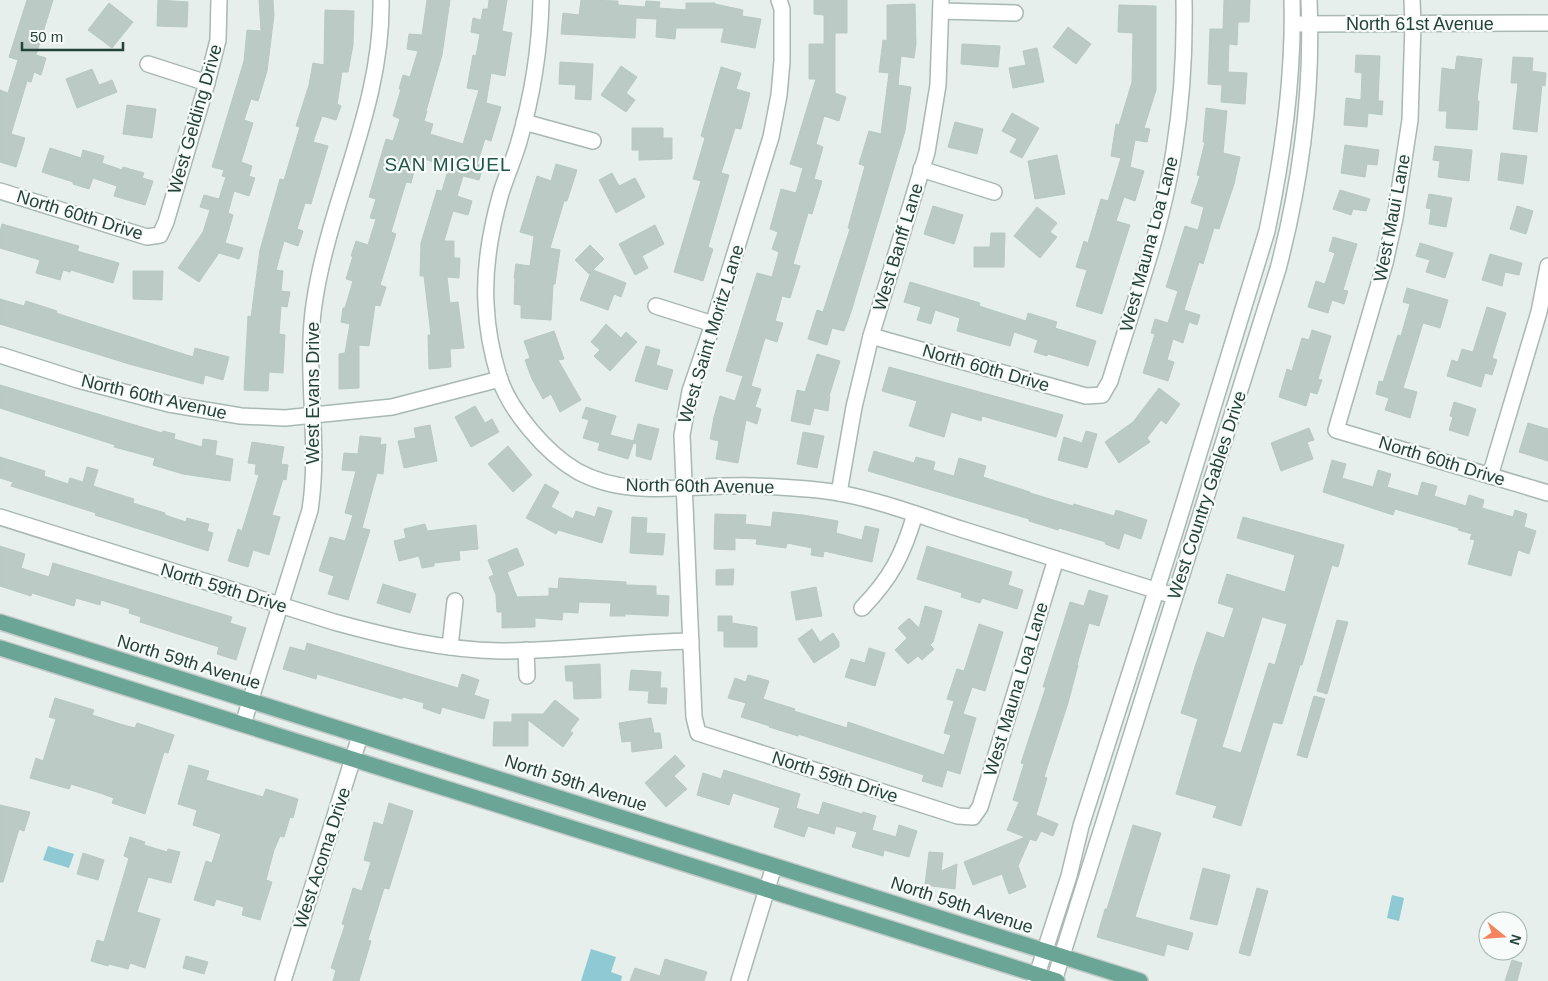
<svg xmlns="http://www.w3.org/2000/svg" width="1548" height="981" font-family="Helvetica,sans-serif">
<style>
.water{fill:#8ec9d4}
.building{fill:#bbcac4;stroke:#b8c9c2;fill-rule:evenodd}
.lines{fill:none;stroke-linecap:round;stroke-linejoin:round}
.minor-casing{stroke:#a8b8b2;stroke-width:18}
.major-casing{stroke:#c2cac8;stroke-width:18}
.minor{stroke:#fff;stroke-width:15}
.major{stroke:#6aa596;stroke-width:15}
.labels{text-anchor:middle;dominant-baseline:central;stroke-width:4.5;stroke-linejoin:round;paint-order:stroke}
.street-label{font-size:18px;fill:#24423a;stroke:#f7fbf9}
.neighbourhood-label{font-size:19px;letter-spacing:1px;fill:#1f5548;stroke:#f7fbf9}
</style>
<rect width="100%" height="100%" fill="#e6efeb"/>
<g class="water">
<path d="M48 846 74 854 69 868 43 860Z"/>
<path d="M1392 895 1404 898 1399 921 1387 918Z"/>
<path d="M591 949 616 957 611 972 622 976 621 981H581Z"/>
</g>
<g class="building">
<path d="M27 0H53L36 55 46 58 41 75 34 72 31 82 27 81 11 134 25 138 16 167 0 162V90L8 93 18 60 9 57Z"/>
<path d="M158 0 188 2 187 27 157 26Z"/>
<path d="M259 0H273L274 15 267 71 258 101 251 99 244 120 253 123 241 162 252 166 249 176 255 178 249 196 234 191 228 213 233 215 225 243 243 248 239 259 219 253 199 282 178 268 203 232 210 210 200 207 204 195 219 199 226 177 222 176 224 170 212 167 244 61 247 30 261 31Z"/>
<path d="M427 0H450L442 55 426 111H427L424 121 433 124 430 134 463 144 479 90 467 88 473 55 476 56 480 34 471 32 473 18 481 20 483 9H488L489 0H507L502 31 512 33 505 76 491 73 486 103 501 107 491 141 485 139 477 164 483 166 479 180 463 176 457 196 472 201 468 215 453 211 444 241H454V258H460L459 278 447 277 450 303 458 302 464 348 450 349 451 367 429 369 428 335H431L424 276H420L421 243 437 190 442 191 449 167 418 157 411 183 406 182 391 232 396 234 380 285 386 287 380 306 375 305 369 346 359 345V388L339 389V354L345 353 350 324 341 322 343 308H345L353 281 346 279 353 256H351L356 241 368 245 376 219 370 218 376 199 369 197 386 139 393 141 400 119 393 116 401 89H399L403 75 410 77 418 51 407 49 409 34 422 35Z"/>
<path d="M581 0 618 1V5L645 7 646 1 660 2 659 8 686 10V3H715V4L743 10 742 16 761 19 755 48 721 42 724 28H676L675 39 656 37 657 19 636 18 635 38 561 34 563 13 579 15Z"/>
<path d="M814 0H847V33H835V93L846 97 839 121 824 116 816 144 823 147 814 179 822 181 812 214 808 213 793 264 800 266 790 298 782 296 775 321 783 323 777 342 765 338 751 386 761 389 755 407 761 409 757 424 746 420 738 463 716 459 719 441 710 439 714 417 720 396 735 401 743 376 726 371 757 273 772 277 779 252 772 249 778 232 770 229 781 189 796 193 803 168 790 164 816 79H809V44H824V15L814 14Z"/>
<path d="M1224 0H1250L1249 22H1238L1237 45 1229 44 1228 72 1247 73 1245 104 1221 102 1222 85 1208 84 1210 29H1223Z"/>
<path d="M109 3 133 22 112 48 88 30Z"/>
<path d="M915 4 916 44 914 58 901 56 898 85 911 87 905 131 851 312 844 331 832 328 827 345 808 339 817 310 823 312 850 229 848 228 865 166 859 164 869 131 881 134 889 73 879 72 883 40 887 41V5Z"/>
<path d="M1119 5 1156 6V90L1144 128 1150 129 1147 142 1135 140 1130 167 1144 171 1135 201 1124 197 1116 221 1130 225 1102 314 1076 306 1087 270 1076 267 1084 241 1088 243 1101 199 1108 201 1121 158 1111 156 1116 124 1119 125 1132 82 1133 33 1118 32Z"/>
<path d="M325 10 354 11 353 45 348 72H342L337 104 341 106 336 120 322 116 313 142 328 146 311 204 305 203 297 229 303 231 298 246 284 241 276 270 283 271 281 291 290 292 287 307 281 306 279 334 285 335 283 373 269 372 268 391 244 390 248 316 251 317 260 250 280 179 284 180 300 127 296 126 309 85 313 63 324 65Z"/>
<path d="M1068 27 1091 44 1076 64 1053 47Z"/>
<path d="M962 44 1000 46 998 67 961 64Z"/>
<path d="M1037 48 1044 82 1013 88 1009 68 1026 65 1023 51Z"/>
<path d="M1356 55 1380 56 1378 101H1383L1382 115 1368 113 1367 127 1344 125 1346 98 1361 100 1362 73 1355 72Z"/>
<path d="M1457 56 1482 59 1477 101H1479L1477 130 1446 128 1447 111H1439L1442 68 1455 70Z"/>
<path d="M1513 57 1533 58 1532 71 1546 73 1545 86 1542 85 1537 132 1513 129 1518 83H1511Z"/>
<path d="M560 62 593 64 591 100 575 99 576 85 559 84Z"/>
<path d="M621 66 637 77 626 93 635 100 626 112 601 95Z"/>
<path d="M721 67 741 73 736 89 750 93 741 129 735 128 721 173 729 175 708 247 713 249 703 281 674 272 701 181 693 179 705 138 701 136Z"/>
<path d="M92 69 99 85 112 80 117 92 77 108 66 79Z"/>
<path d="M127 105 156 109 152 138 123 134Z"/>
<path d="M1206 108 1227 111 1223 153 1240 157 1234 184 1219 229 1214 228 1203 264 1199 262 1184 310 1200 315 1197 325 1189 322 1183 343 1173 339 1167 360 1174 362 1168 381 1143 373 1155 334 1151 333 1155 319 1168 323 1178 291 1166 287 1185 226 1198 230 1204 207 1191 203 1200 176 1197 175 1205 142H1203Z"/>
<path d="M1012 113 1039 128 1022 158 1010 152 1017 139 1002 131Z"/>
<path d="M955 122 983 129 977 154 948 147Z"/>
<path d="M632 128H663V138H672V159L639 160V150H632Z"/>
<path d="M1345 145 1379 150 1377 165 1367 164 1365 177 1341 173Z"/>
<path d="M1435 146 1472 150 1469 181 1438 177 1440 161 1433 160Z"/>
<path d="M50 148 81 158 83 150 104 156 102 163 122 170 123 167 144 173 142 178 153 181 145 205 114 196 117 186 93 178 89 189 73 184V182L42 172Z"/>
<path d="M1501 153 1527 156 1523 184 1498 180Z"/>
<path d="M1057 155 1065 194 1035 199 1028 161Z"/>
<path d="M556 164 577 170 567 201H564L550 248 560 250 555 284H553L551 320 521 318V305L514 304 515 278H514L516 264 530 266 534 236 520 232 537 176 551 181Z"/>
<path d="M612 173 619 186 635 178 645 197 616 213 599 180Z"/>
<path d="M1340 190 1370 199 1366 211 1353 209 1351 215 1333 209Z"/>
<path d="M1429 194 1452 198 1446 227 1429 224 1431 209 1426 208Z"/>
<path d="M933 206 963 215 954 244 924 234Z"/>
<path d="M1517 206 1533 211 1526 234 1510 229Z"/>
<path d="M1037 207 1057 223 1050 232 1057 237 1040 258 1014 236Z"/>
<path d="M2 224 79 246 77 251 119 263 113 283 71 270 70 272 63 270 60 280 36 273 40 260 0 248V231Z"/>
<path d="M655 225 664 244 642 256 648 268 635 275 619 244Z"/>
<path d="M991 233H1005L1004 267H974V247H990Z"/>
<path d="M1333 237 1357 244 1343 290 1348 291 1344 304 1332 300 1328 313 1308 307 1316 281 1325 284 1335 253 1329 251Z"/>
<path d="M1420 243 1453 253 1445 278 1426 272 1430 260 1416 256Z"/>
<path d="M590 245 604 259 593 270 626 283 621 297 614 294 608 310 580 300 591 272 589 274 575 260Z"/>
<path d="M1490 254 1522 263 1519 275 1505 272 1502 286 1482 280Z"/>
<path d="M133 271H163L162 300 133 299Z"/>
<path d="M910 282 980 303 979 306 1026 321 1028 313 1057 322 1055 328 1096 341 1088 366 1048 354 1047 356 1034 352 1038 340 1014 332 1010 346 957 331 960 318 935 310 931 324 917 320 921 307 904 302Z"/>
<path d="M1407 288 1448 300 1440 328 1423 323 1403 388 1417 392 1410 418 1385 410 1389 398 1376 394 1379 381 1383 382 1398 335 1401 336 1410 304 1403 302Z"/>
<path d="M0 299 24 306 26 301 57 311 56 313 193 357 195 348 229 357 223 380 205 375 203 384 129 364 0 324Z"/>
<path d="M1487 307 1506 313 1492 358 1497 360 1492 375 1485 373 1481 387 1447 376 1452 360 1458 362 1462 349 1473 352Z"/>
<path d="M606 324 621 338 626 332 637 342 610 371 594 356 600 350 591 342Z"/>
<path d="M1312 330 1331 336 1318 379 1322 380 1317 394 1310 392 1306 406 1279 397 1287 369 1292 371 1302 338 1309 340Z"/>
<path d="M554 331 564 359 558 360 581 400 560 412 551 394 543 399 532 379 525 360 530 358 524 341Z"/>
<path d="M646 346 660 350 656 365 673 370 667 390 635 381Z"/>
<path d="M817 354 840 361 829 396H830L828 411 814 408 810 425 791 421 797 390 805 392Z"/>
<path d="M889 367 1063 415 1056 437 982 416 981 421 951 412 944 437 909 426 917 401 882 391Z"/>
<path d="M0 385 162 433 163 431 175 434 174 439 202 447 203 439 217 441 215 455 233 459 230 481 183 474 153 465 155 458 114 447 115 445 0 408Z"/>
<path d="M1159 388 1180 404 1166 424 1161 420 1147 438 1150 442 1119 463 1105 442 1133 422Z"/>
<path d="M1454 402 1476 409 1468 436 1449 430 1453 417 1450 416Z"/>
<path d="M475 406 485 423 492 419 499 432 471 447 455 417Z"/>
<path d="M586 407 616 416 610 435 634 441 628 459 598 450 600 443 583 438 589 420 582 418Z"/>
<path d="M1528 423 1548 429V461L1519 452Z"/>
<path d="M638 424 659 429 651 460 636 456 637 444 633 443Z"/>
<path d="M430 425 437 461 404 468 398 441 416 438 414 428Z"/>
<path d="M1309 428 1314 440 1307 442 1313 459 1281 471 1271 443Z"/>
<path d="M1086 431 1097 434 1087 468 1058 460 1064 437 1082 443Z"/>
<path d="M803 432 824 436 817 468 797 464Z"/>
<path d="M360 436 381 438 380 445 386 444 383 474 377 473 362 528 370 530 348 600 328 594 334 576 319 571 330 537 345 541 353 515 345 513 356 471 342 470 344 453 358 454Z"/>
<path d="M252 442 284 447 281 464 288 465 286 480 283 479 272 515 280 517 269 555 253 550 248 567 228 561 238 529 242 531 259 475 255 474 256 464 248 463Z"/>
<path d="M508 446 532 475 513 492 488 464Z"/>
<path d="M874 451 914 463 916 457 935 462 933 470 954 476 959 458 986 466 983 477 1030 492V493L1073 506 1074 504 1114 516 1116 510 1147 520 1141 539 1124 533 1119 549 1105 544 1106 542 1059 528 1058 530 1029 521V519L868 471Z"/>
<path d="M0 457 45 471 44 476 68 484 70 478 83 482 87 467 98 470 93 486 134 499 133 503 165 513V515L186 522 187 518 209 524 207 531 213 533 208 551 95 515 96 513 11 486 13 482 0 478Z"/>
<path d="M1332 460 1346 464 1342 478 1373 487 1378 470 1391 474 1387 487 1418 496 1422 482 1437 486 1434 496 1466 506 1469 495 1484 500 1482 508 1513 517 1515 510 1527 514 1524 527 1536 531 1529 554 1518 550 1511 576 1468 564 1475 540 1470 539 1472 534 1458 530 1459 528 1395 509 1393 515 1323 492Z"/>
<path d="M545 484 559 492 551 507 573 519 576 511 595 517 598 507 612 511 602 543 558 530 556 534 526 518Z"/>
<path d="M773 512 803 515 838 521 836 533 862 540 865 526 879 529 872 562 824 551 823 557 811 555 812 548 787 543 786 548 756 544 757 539 735 538V550L714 549 715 514 746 515 745 524 771 527Z"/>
<path d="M632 517 647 518 646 533 665 534 663 555 630 553Z"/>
<path d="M1243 517 1344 545 1338 567 1332 565 1302 665H1300L1282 724 1273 722 1241 826 1213 817 1217 806 1176 794 1198 719 1181 713 1195 667 1207 632 1224 638 1234 608 1218 603 1227 574 1285 592 1295 555 1237 538ZM1262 617 1287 624 1275 665 1269 663 1241 753 1222 747Z"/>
<path d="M425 524 427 531 476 525 478 549 459 551 460 560 434 563V566L422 568 419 556 399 561 394 541 406 538 404 529Z"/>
<path d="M0 546 25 554 21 568 49 577 53 563 232 617 230 623 246 628 236 660 217 654 219 647 140 622 141 617 129 613 130 609 101 600 100 605 76 598 74 606 32 593 31 596 0 586Z"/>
<path d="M927 546 1012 572 1008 585 1023 590 1017 609 982 598 980 603 961 597 962 593 917 579Z"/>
<path d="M517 548 524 565 507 572 517 597 549 596V588L558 589 559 578 626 582V585L656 586V595L669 596 668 616 625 614V616H610L611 603 579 602 578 613 563 612 562 620 535 618V627L502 628V612H497L496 595 489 577 494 575 488 560Z"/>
<path d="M734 569 733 585H716V570Z"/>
<path d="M383 584 416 594 410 613 377 603Z"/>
<path d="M816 587 822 616 796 620 791 592Z"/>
<path d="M1089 590 1108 596 1099 626 1089 623 1077 665H1078L1068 703 1044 777 1047 778 1036 815 1058 824 1053 836 1041 831 1036 841 1030 839 1018 866 1026 887 1009 894 1002 874 973 885 964 862 1025 837 1007 830 1019 802 1013 800 1024 764 1021 763 1046 687H1043L1070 602 1084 606Z"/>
<path d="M925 606 942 611 933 642 930 645 934 649 922 660 918 656 908 664 895 650 907 638 898 628 909 618 919 628Z"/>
<path d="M718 616H732V623L757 627V647H724V631H718Z"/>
<path d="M1337 620 1348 622 1327 694 1317 691Z"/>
<path d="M979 624 1003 632 985 691 972 687 963 714 976 718 960 774 947 770 942 787 922 781 924 775 798 734V736L769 727 770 726 741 717 746 703 728 698 735 678 746 682 748 675 769 681 763 699 795 709 794 711 847 728 848 722 944 755 951 735 944 733 954 701 947 699 957 669 964 671Z"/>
<path d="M812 629 820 642 833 633 839 642V647L814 663 798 639Z"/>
<path d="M307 643 458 688 462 674 479 680 474 695 489 700 484 719 442 707 440 714 423 708 424 703 403 697 402 699 317 674 316 679 283 669 290 647 305 651Z"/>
<path d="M869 648 885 653 875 686 845 677 851 659 865 663Z"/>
<path d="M600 664 601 698 574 699 573 681H566L565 666Z"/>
<path d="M631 670 661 672 660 688H667L666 704 648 703 649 691 629 690Z"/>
<path d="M1314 696 1325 699 1307 758 1297 755Z"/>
<path d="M55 698 94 710 92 715 120 724 135 728 137 723 174 735 168 753 164 752 145 814 112 803 114 798 100 793 71 784 69 789 30 778 36 758 43 761 56 719 49 717Z"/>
<path d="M555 700 579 719 570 731 573 733 563 747 528 720V746H493L494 722H512V714H543Z"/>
<path d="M651 718 654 733H660L662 748 632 752 631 741 622 742 619 723Z"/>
<path d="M675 755 685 766 674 776 687 789 666 807 645 783Z"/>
<path d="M189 765 209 771 206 780 263 797 266 789 298 799 293 818 290 817 284 837 280 836 274 850 266 880 272 882 260 920 242 915 244 907 216 899 214 906 194 900 206 861 212 863 221 834 193 825 197 810 178 804Z"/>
<path d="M724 770 800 794 796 808 819 815 823 802 862 814 863 812 876 816 872 830 896 837 899 825 917 831 909 857 884 850 883 856 852 847 857 832 836 826 834 834 808 826 804 837 774 827 780 808 733 793 729 805 697 795 703 773 721 779Z"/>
<path d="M389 803 413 811 402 847 389 889 384 888 368 940 371 941 359 981H333L336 970 331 968 345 925 342 924 353 888 362 891 371 862 364 860 374 822 383 825Z"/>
<path d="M0 805 30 812 24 831 19 829 3 882H0Z"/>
<path d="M1133 825 1161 833 1135 917 1193 933 1188 950 1167 944 1164 956 1097 937 1105 909H1107Z"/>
<path d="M130 837 145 842 144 845 167 852 168 849 180 852 171 883 148 877 137 912 160 919 145 968 130 963 128 969 109 964 108 966 91 961 97 940 104 942 129 858 124 856Z"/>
<path d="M929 852 943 853 941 871 957 864 955 889 925 885Z"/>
<path d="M83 853 104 860 98 880 77 874Z"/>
<path d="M1203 868 1230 875 1217 925 1190 919Z"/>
<path d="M1257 888 1268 891 1250 956 1239 953Z"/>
<path d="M186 956 208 962 204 974 183 968Z"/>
<path d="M665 959 707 972 704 981H630L635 968 660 976Z"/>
<path d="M1512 960 1522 963 1517 981H1505Z"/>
</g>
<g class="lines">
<g class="minor-casing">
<g id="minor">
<path d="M541 0C540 49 532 98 518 145 513 161 506 177 501 193 491 228 484 267 486 304 487 328 492 354 499 377 510 411 546 453 577 471 630 501 697 483 755 486 783 487 812 488 839 493 882 501 923 517 964 530 1034 552 1104 574 1174 596"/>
<path d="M779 0 782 9V61L779 95 771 137 713 324 690 391 682 435 694 717 698 733 958 816 973 817 980 807 1056 559"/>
<path d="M1412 0 1413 24 1410 120 1395 218 1385 263 1336 430 1548 493"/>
<path d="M941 11 1015 13"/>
<path d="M1301 24 1548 23"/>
<path d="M148 64 207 83"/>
<path d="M524 122 593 141"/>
<path d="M921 169 994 192"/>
<path d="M0 191 147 237 160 235 166 222 207 83 218 40 219 0"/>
<path d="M656 306 713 324"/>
<path d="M871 336 1086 396 1102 395 1110 381C1133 305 1162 229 1174 151 1182 101 1185 51 1184 0"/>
<path d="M0 355 78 380 169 404 241 416 285 418 392 407 500 379"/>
<path d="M1490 476 1539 312 1548 266"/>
<path d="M839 493 854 407 871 336 927 152 938 85 941 0"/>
<path d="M0 517 334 622C389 637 443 650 500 651 564 651 627 642 691 641"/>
<path d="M862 608C891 578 903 555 915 514"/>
<path d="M450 647 455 601"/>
<path d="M526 650 527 676"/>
<path d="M243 724 310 510C321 439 303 369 315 298 331 197 383 104 381 0"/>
<path d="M283 981 360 736"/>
<path d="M739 981 774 866"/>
<path d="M1035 981 1069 876 1081 826 1174 535 1267 231C1283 155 1294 77 1292 0"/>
<path d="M1054 981 1278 269C1301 181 1313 91 1309 0"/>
</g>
</g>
<g class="major-casing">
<g id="major">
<path d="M0 622 1140 981"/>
<path d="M0 648 1057 981"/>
</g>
</g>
<use href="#minor" class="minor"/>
<use href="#major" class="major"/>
</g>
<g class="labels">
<g class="street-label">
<text x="1420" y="24">North 61st Avenue</text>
<text transform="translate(195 119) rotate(-74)">West Gelding Drive</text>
<text transform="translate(80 215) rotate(17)">North 60th Drive</text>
<text transform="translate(1392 218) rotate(-79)">West Maui Lane</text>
<text transform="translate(1149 244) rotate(-75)">West Mauna Loa Lane</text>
<text transform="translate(898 247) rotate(-73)">West Banff Lane</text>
<text transform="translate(711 334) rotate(-73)">West Saint Moritz Lane</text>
<text transform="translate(986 368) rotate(16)">North 60th Drive</text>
<text transform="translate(313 393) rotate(-90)">West Evans Drive</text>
<text transform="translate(154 397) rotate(13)">North 60th Avenue</text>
<text transform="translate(1442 461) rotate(17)">North 60th Drive</text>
<text transform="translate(700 486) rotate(1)">North 60th Avenue</text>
<text transform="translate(1207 495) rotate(-72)">West Country Gables Drive</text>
<text transform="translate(224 588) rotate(17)">North 59th Drive</text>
<text transform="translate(189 662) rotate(17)">North 59th Avenue</text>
<text transform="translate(1016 689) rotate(-73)">West Mauna Loa Lane</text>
<text transform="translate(835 777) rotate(18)">North 59th Drive</text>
<text transform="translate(576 783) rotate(18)">North 59th Avenue</text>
<text transform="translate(322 858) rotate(-72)">West Acoma Drive</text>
<text transform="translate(962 905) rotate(18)">North 59th Avenue</text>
</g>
<g class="neighbourhood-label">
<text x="448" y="164">SAN MIGUEL</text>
</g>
</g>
<g transform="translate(1503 936) rotate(107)"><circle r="24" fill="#f7fbf9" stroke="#a3b1ad"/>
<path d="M0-4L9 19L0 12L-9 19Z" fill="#f4845f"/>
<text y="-8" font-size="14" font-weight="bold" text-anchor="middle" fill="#24423a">N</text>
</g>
<path d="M22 42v8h101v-8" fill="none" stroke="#24423a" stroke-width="2.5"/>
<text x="30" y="42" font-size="15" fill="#24423a" stroke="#f7fbf9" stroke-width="4" paint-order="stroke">50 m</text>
</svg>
